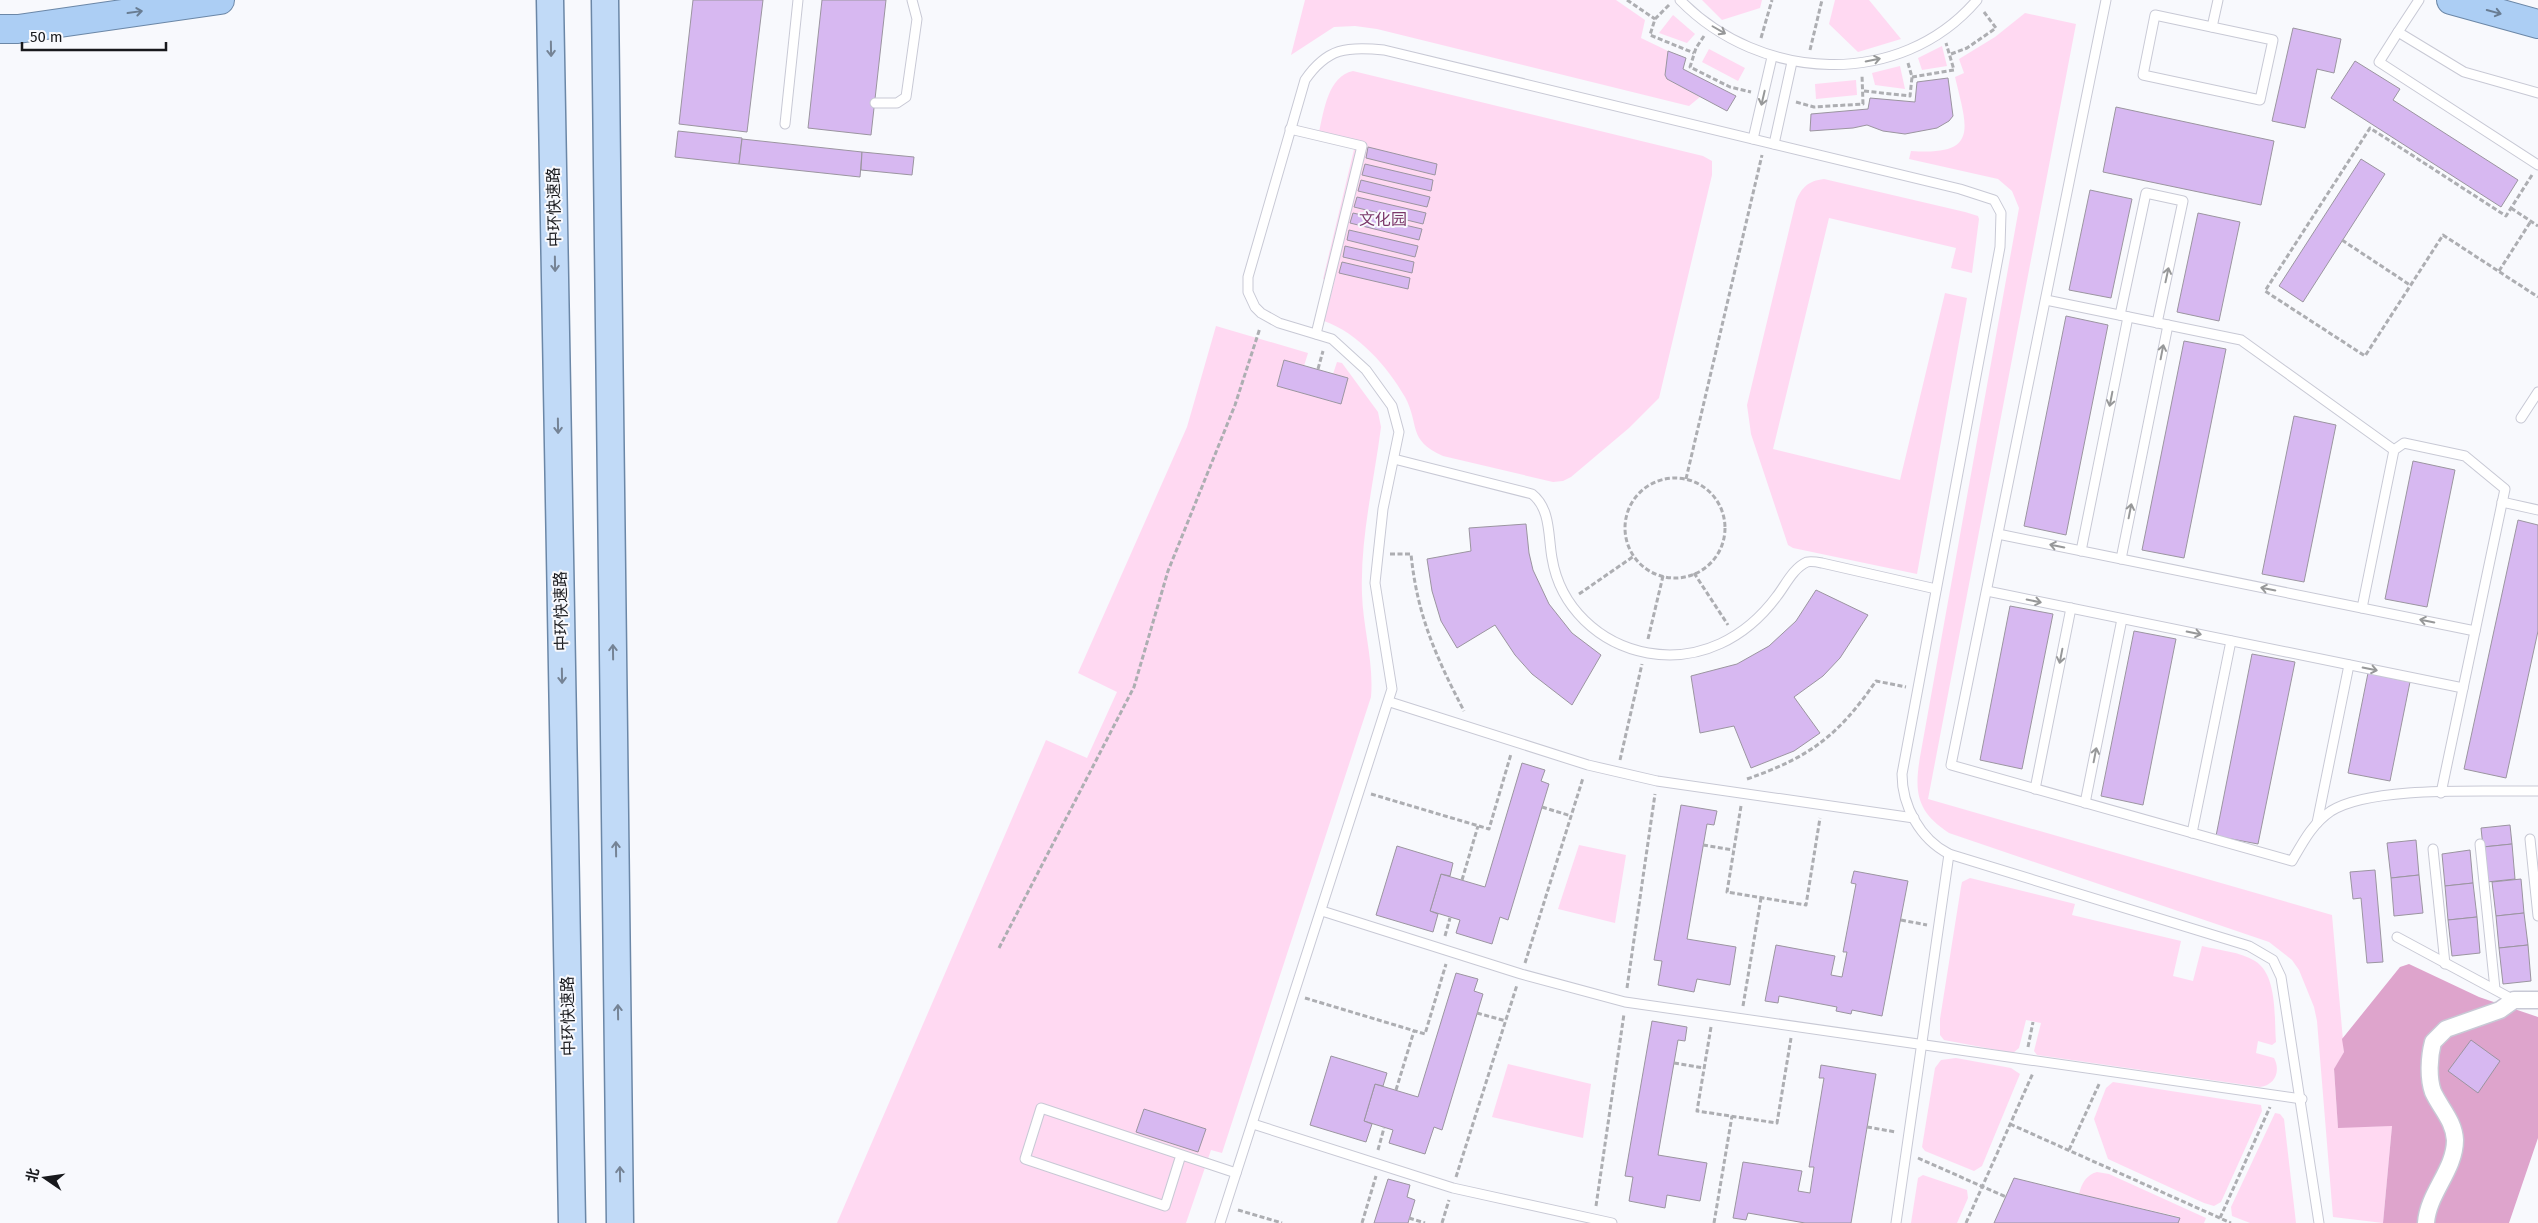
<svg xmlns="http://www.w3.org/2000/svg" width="2538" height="1223" font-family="'Fira Sans','Noto Sans SC',sans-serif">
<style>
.green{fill:#ffd9f2}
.forest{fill:#dea4cc}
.building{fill:#d7b8f1;stroke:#9b95a0}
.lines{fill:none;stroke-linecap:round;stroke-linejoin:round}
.service-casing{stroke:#c8c9d5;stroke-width:11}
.minor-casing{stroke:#c8c9d5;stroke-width:19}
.primary-casing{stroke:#6b87a7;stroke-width:29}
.trunk-casing{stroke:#6b87a7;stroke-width:30}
.path{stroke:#adaeb2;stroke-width:3;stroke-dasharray:5 2.5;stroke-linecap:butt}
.service{stroke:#fff;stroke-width:9}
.minor{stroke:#fff;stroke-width:16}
.primary{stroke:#c1daf7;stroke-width:26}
.trunk{stroke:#accef4;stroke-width:28}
.oneway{stroke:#697d93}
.oneway2{stroke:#979899}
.oneway3{stroke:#758395}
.labels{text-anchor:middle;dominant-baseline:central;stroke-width:4;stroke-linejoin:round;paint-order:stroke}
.street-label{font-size:16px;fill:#18191d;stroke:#f8f9fd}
.park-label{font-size:16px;fill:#7b376a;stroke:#f8f9fd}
</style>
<rect width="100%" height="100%" fill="#f8f9fd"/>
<g class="green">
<path d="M1305 0H1616L1645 20 1641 38 1668 51 1665 75 1667 79 1700 97 1689 106 1377 29 1355 26 1334 27 1291 55Z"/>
<path d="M1702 0H1762L1760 8 1722 20Z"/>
<path d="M1835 0H1869L1901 39 1858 52 1829 24Z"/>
<path d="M2025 13 2076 24 1928 799 2332 915 2344 1052 2334 1070 2338 1127 2392 1126 2383 1223 2333 1217 2317 1021 2314 1007 2299 970 2292 960 2269 942 1949 833C1917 812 1914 793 1920 757L2019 208 2012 191 1998 179 1909 159 1911 151C1980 156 1967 128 1955 77L1964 73 1959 59 1995 37Z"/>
<path d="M1673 15 1695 34 1687 43 1659 33Z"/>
<path d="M1942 46 1947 66 1922 70 1918 58Z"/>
<path d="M1709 49 1745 68 1738 81 1702 62Z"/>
<path d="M1900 66 1905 89 1875 85 1872 73Z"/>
<path d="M1353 71 1703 156 1712 161V175L1659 398 1629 428 1571 477 1563 481 1553 482 1443 456C1407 440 1420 425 1405 397 1387 366 1358 333 1324 321L1334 282 1323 279 1356 141 1319 132C1324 111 1328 76 1353 71Z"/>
<path d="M1856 80 1857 95 1816 99 1815 84Z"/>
<path d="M1824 179 1965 212 1978 216 1979 219 1972 273 1951 268 1956 248 1829 218 1773 449 1900 480 1945 293 1967 298 1917 574 1793 548 1788 545 1751 434 1747 405 1796 201C1802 187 1808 181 1824 179Z"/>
<path d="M1216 326 1308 353 1304 366 1284 360 1277 386 1341 404 1348 378 1333 374 1337 362 1342 363 1378 412 1381 427C1374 482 1360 538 1362 594 1363 628 1374 662 1371 697L1222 1153 1211 1150 1186 1223H837L1046 740 1087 758 1117 692 1078 673 1187 427Z"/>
<path d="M1579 845 1626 855 1615 923 1558 909Z"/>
<path d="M1970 878 2075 904 2072 915 2181 941 2173 976 2193 981 2202 946C2218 950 2241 952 2255 961 2278 975 2274 1019 2276 1042L2272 1045 2258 1041 2256 1053 2274 1058C2281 1071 2275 1085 2260 1087L2037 1055 2034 1051 2041 1023 2026 1020 2019 1048 2013 1053 1944 1040 1940 1035V1019L1961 887 1962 882Z"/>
<path d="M1956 1058 2011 1068 2020 1074 1982 1166 1974 1171 1925 1151 1922 1147 1935 1068 1941 1060Z"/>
<path d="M1508 1064 1591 1084 1583 1138 1492 1117Z"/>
<path d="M2113 1082 2261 1105 2262 1111 2221 1202 2214 1206 2204 1203 2108 1159 2094 1119 2106 1088Z"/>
<path d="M2275 1113 2280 1114 2284 1119 2296 1223H2250L2232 1216 2231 1207Z"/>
<path d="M2097 1172 2109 1174 2206 1218 2204 1223H2178L2180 1217 2079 1194C2082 1183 2086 1175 2097 1172Z"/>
<path d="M1923 1175 1967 1190 1968 1198 1957 1223H1911L1918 1178Z"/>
</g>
<path class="forest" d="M2409 964 2479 997 2538 1017V1138L2509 1223H2383L2392 1126 2338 1128 2334 1069 2344 1052 2342 1039 2400 967Z"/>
<g class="building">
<path d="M693 0H763L747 132 679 124Z"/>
<path d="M822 0H886L871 135 808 128Z"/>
<path d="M2293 28 2341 39 2334 73 2317 69 2305 128 2272 121Z"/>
<path d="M1668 51 1686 58 1683 69 1736 96 1727 111 1667 79 1665 75Z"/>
<path d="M2355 61 2400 89 2393 100 2518 180 2501 207 2331 98Z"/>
<path d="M1948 78 1953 116 1949 121 1937 128 1905 134 1883 131 1867 125 1853 128 1810 131 1811 114 1868 109 1870 98 1915 102 1917 82Z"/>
<path d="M2116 107 2274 141 2261 205 2103 172Z"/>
<path d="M678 131 742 138 739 164 675 157Z"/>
<path d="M742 139 862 152 860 177 739 164Z"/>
<path d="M1368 147 1437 164 1435 175 1366 158Z"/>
<path d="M862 152 914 157 912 175 861 170Z"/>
<path d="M2361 159 2385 174 2303 302 2279 286Z"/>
<path d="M1365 164 1433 180 1431 191 1362 175Z"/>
<path d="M1361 180 1430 197 1427 207 1358 191Z"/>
<path d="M2090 190 2132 199 2111 298 2069 290Z"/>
<path d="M1357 197 1426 213 1423 224 1354 207Z"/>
<path d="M1353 213 1422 229 1419 240 1350 223Z"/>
<path d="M2198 213 2240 222 2219 321 2177 312Z"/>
<path d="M1349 230 1418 246 1415 257 1347 240Z"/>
<path d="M1345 246 1414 262 1412 273 1343 257Z"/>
<path d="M1342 262 1410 278 1408 289 1339 273Z"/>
<path d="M2066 316 2108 325 2066 535 2024 526Z"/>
<path d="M2184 341 2226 349 2184 558 2142 550Z"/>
<path d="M1284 360 1348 378 1341 404 1277 386Z"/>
<path d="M2294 416 2336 425 2304 582 2262 574Z"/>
<path d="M2413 461 2455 470 2427 607 2385 599Z"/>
<path d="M2518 520 2538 525V631L2506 778 2464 769Z"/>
<path d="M1526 524 1529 553 1533 570 1549 604 1572 633 1601 655 1572 705 1532 674 1515 655 1495 625 1457 648 1441 621 1432 591 1427 559 1471 551 1469 528Z"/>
<path d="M1816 590 1868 615 1840 658 1823 676 1794 697 1820 733 1794 751 1751 768 1734 726 1700 733 1691 676 1737 664 1769 646 1796 621Z"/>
<path d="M2010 606 2053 614 2022 769 1980 760Z"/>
<path d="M2134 631 2176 639 2143 805 2101 796Z"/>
<path d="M2252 654 2295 662 2258 844 2216 836Z"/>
<path d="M2368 673 2410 682 2390 781 2348 773Z"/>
<path d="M1522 763 1545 770 1541 781 1549 784 1508 920 1500 917 1492 944 1456 933 1460 920 1430 911 1441 874 1485 887Z"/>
<path d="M1681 805 1717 811 1714 825 1707 824 1687 939 1736 947 1730 985 1697 979 1694 992 1658 985 1662 961 1654 960Z"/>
<path d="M2510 825 2512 844 2483 847 2481 828Z"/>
<path d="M2416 840 2419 875 2391 878 2387 843Z"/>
<path d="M2512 844 2515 879 2487 882 2483 847Z"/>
<path d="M1397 846 1453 863 1450 876 1441 874 1430 911 1438 914 1433 932 1376 915Z"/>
<path d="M2470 850 2473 883 2445 886 2442 854Z"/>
<path d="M2375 870 2383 962 2367 963 2361 898 2353 899 2350 872Z"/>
<path d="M1854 871 1908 881 1882 1016 1852 1010 1851 1014 1836 1011 1837 1007 1779 996 1778 1003 1765 1001 1776 945 1835 956 1831 975 1842 977 1847 952H1843L1856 884 1851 883Z"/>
<path d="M2419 875 2423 913 2394 916 2391 878Z"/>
<path d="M2521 879 2524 913 2496 916 2492 882Z"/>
<path d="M2473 883 2477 917 2448 920 2445 886Z"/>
<path d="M2524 913 2528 945 2499 948 2496 916Z"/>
<path d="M2477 917 2480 953 2452 956 2448 920Z"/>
<path d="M2528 945 2531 981 2503 984 2499 948Z"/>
<path d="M1456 973 1478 979 1474 991 1483 994 1442 1130 1434 1127 1425 1154 1389 1143 1393 1130 1364 1121 1375 1084 1418 1097Z"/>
<path d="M1652 1021 1687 1027 1685 1041 1678 1040 1658 1155 1707 1163 1700 1201 1667 1195 1665 1208 1629 1201 1633 1177 1625 1176Z"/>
<path d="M2471 1040 2500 1061 2478 1093 2448 1071Z"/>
<path d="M1331 1056 1387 1073 1383 1086 1375 1084 1364 1121 1372 1124 1366 1142 1310 1125Z"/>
<path d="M1821 1065 1876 1074 1851 1223H1805L1748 1213 1746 1220 1733 1218 1743 1162 1802 1171 1798 1191 1810 1193 1814 1167H1809L1824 1078H1819Z"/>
<path d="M1144 1109 1206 1129 1198 1152 1136 1132Z"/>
<path d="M2014 1178 2079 1194 2180 1218 2178 1223H1994Z"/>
<path d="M1388 1179 1410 1185 1407 1197 1415 1200 1408 1223H1374Z"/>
</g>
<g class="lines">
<g class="service-casing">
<g id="service">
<path d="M1680 0C1760 82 1900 90 1977 0"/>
<path d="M2106 0 1951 765 2292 861C2303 842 2312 824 2331 811 2372 785 2487 792 2538 791"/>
<path d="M2419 0 2398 32 2464 72 2538 93"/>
<path d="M2155 15 2273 40 2260 100 2143 75Z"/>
<path d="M2212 27 2218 0"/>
<path d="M2398 32 2379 62 2538 165"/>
<path d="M875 103H897L906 97 917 19 912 0"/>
<path d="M785 124 798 0"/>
<path d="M1290 129 1362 146 1316 334"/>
<path d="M1753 139 1772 57"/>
<path d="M1774 144 1792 62"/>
<path d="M2046 300 2241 340 2394 450"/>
<path d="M2120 315 2146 193 2183 201 2157 323"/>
<path d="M2521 418 2538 392"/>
<path d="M1394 459 1532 494C1551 509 1548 536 1552 558 1560 607 1599 644 1648 653 1700 662 1746 638 1777 596 1785 586 1793 568 1807 562 1811 561 1817 562 1822 563L1936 589"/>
<path d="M2502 502 2538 510"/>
<path d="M1998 534 2475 631"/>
<path d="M2081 551 2128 317"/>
<path d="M2121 559 2168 325"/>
<path d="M1987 591 2463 688"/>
<path d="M2362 608 2394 450 2404 443 2465 456 2505 489 2441 793"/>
<path d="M1390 702 1588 765 1657 781 1914 818"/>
<path d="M2035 789 2071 608"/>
<path d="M2085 803 2122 619"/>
<path d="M2317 823 2349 665"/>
<path d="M2192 833 2231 641"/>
<path d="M2530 839 2538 916"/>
<path d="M2480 844 2495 989"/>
<path d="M2433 849 2445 964"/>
<path d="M1322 911 1521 974 1625 1002 2302 1099"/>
<path d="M2397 937 2514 1000"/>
<path d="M1253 1124 1453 1188 1612 1223"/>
<path d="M1181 1155 1165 1206 1025 1159 1041 1108 1236 1173"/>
<path d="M1220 1223 1392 689 1375 583 1383 509 1399 432 1392 406 1366 370 1332 339 1279 323 1261 313 1255 307 1248 292V277L1305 80C1327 48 1347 46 1384 50L1960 189 1994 200 2001 213 2000 247 1902 774C1902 806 1920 839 1949 854L2249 946 2273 960 2281 977 2319 1223"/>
<path d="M1896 1223 1949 854"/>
</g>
</g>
<g class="minor-casing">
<path id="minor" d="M2426 1223C2428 1193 2455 1170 2455 1140 2454 1121 2441 1109 2433 1092 2428 1078 2429 1057 2433 1042L2446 1029 2500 1010 2514 1000H2538"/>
</g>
<g class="primary-casing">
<g id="primary">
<path d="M550 0 572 1223"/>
<path d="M605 0 620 1223"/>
</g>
</g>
<g class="trunk-casing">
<g id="trunk">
<path d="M2451 0 2538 24"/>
<path d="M0 29H18L220 0"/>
</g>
</g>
<g class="path">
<path d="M1627 0 1655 19"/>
<path d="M1669 5 1655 19 1650 35 1694 53"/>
<path d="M1704 36 1696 48 1690 67 1730 87 1751 92"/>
<path d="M1761 38 1772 0"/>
<path d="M1810 50 1822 0"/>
<path d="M1951 54 1967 48 1996 28 1984 12"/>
<path d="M1912 77 1954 70 1946 43"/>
<path d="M1864 91 1910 96 1912 77 1908 63"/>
<path d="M1796 102 1814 107 1863 104 1862 75"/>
<path d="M2532 175 2506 216 2370 128 2265 291 2365 356 2443 235 2538 297"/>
<path d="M2511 208 2538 226"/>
<path d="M2342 240 2410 285"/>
<path d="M2499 271 2531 221"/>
<path d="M1318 369 1323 351"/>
<circle cx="1675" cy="528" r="50"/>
<path d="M1686 479 1762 155"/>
<path d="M1390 554H1411C1417 615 1436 657 1464 711"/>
<path d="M1694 573 1728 625"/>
<path d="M1579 594 1634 556"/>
<path d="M1648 639 1663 576"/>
<path d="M1620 760 1642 664"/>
<path d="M1747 779C1810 757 1838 736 1876 681L1906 687"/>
<path d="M1371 794 1489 829 1511 754"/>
<path d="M1741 806 1727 892 1806 905 1820 818"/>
<path d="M1542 807 1571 816"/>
<path d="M1703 845 1733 850"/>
<path d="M1462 880 1478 826"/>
<path d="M1901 920 1927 925"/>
<path d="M1445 936 1450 918"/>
<path d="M999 948 1134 687 1168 571 1235 405 1260 328"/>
<path d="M1525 963 1583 778"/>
<path d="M1627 988 1655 794"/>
<path d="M1305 998 1425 1034 1446 964"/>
<path d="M1743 1006 1761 898"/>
<path d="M1477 1013 1506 1021"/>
<path d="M1711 1027 1697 1111 1777 1123 1791 1038"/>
<path d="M2028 1047 2033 1022"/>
<path d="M1674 1063 1704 1068"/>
<path d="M1396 1090 1414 1031"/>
<path d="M2010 1124 2231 1223"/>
<path d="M1867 1127 1896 1132"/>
<path d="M1378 1150 1384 1128"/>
<path d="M2069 1150 2100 1082"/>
<path d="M1918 1158 2006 1197"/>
<path d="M1456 1177 1517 985"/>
<path d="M1596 1206 1624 1014"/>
<path d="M1238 1210 1282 1223"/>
<path d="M1409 1218 1425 1223"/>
<path d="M2220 1218 2270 1107"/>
<path d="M1362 1223 1376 1176"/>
<path d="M1442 1223 1449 1200"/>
<path d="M1714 1223 1732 1116"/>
<path d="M1966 1223 2033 1073"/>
</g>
<use href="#service" class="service"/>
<use href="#minor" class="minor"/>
<use href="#primary" class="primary"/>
<use href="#trunk" class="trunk"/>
</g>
<defs><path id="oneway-shaft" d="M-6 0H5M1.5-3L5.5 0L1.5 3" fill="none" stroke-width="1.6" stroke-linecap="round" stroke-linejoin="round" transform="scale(1.25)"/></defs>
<g class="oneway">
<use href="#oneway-shaft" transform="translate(135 12) rotate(-8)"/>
<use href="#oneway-shaft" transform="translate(2494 12) rotate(15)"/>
</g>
<g class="oneway2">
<use href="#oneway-shaft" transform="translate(1719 30) rotate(30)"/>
<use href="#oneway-shaft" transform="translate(1873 60) rotate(-11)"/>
<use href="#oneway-shaft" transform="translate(1763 98) rotate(103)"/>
<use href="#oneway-shaft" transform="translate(2167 275) rotate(-78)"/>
<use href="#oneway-shaft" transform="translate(2162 352) rotate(-79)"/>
<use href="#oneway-shaft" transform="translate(2111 399) rotate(101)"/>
<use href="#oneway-shaft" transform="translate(2130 511) rotate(-79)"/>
<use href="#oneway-shaft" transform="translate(2057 546) rotate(-169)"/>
<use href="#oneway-shaft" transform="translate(2268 589) rotate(-169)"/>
<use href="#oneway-shaft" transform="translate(2034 601) rotate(11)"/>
<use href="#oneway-shaft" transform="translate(2427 621) rotate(-169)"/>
<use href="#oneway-shaft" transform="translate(2194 633) rotate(11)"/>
<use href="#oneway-shaft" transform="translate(2061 656) rotate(101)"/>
<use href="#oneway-shaft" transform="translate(2370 669) rotate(11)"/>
<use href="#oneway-shaft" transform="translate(2095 755) rotate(-79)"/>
</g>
<g class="oneway3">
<use href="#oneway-shaft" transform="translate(551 49) rotate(89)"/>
<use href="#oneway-shaft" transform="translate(555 264) rotate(89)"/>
<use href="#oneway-shaft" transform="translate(558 426) rotate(89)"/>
<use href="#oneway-shaft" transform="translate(613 652) rotate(-91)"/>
<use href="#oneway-shaft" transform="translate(562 676) rotate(89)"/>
<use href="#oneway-shaft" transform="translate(616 849) rotate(-91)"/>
<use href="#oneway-shaft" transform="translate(618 1012) rotate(-91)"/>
<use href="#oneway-shaft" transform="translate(620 1174) rotate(-91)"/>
</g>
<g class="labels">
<g class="street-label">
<text transform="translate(554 207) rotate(-91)">中环快速路</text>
<text transform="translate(561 611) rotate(-91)">中环快速路</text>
<text transform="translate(568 1016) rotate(-91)">中环快速路</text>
</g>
<g class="park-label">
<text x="1383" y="219">文化园</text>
</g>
</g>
<g transform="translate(45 1178) rotate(283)" stroke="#f8f9fd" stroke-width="4" paint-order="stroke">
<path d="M0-4L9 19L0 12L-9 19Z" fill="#18191d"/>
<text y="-8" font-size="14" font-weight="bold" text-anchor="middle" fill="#18191d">北</text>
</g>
<path d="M22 42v8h144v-8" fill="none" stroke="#18191d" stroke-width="2.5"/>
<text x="30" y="42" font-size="15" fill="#18191d" stroke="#f8f9fd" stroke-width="4" paint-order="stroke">50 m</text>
</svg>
